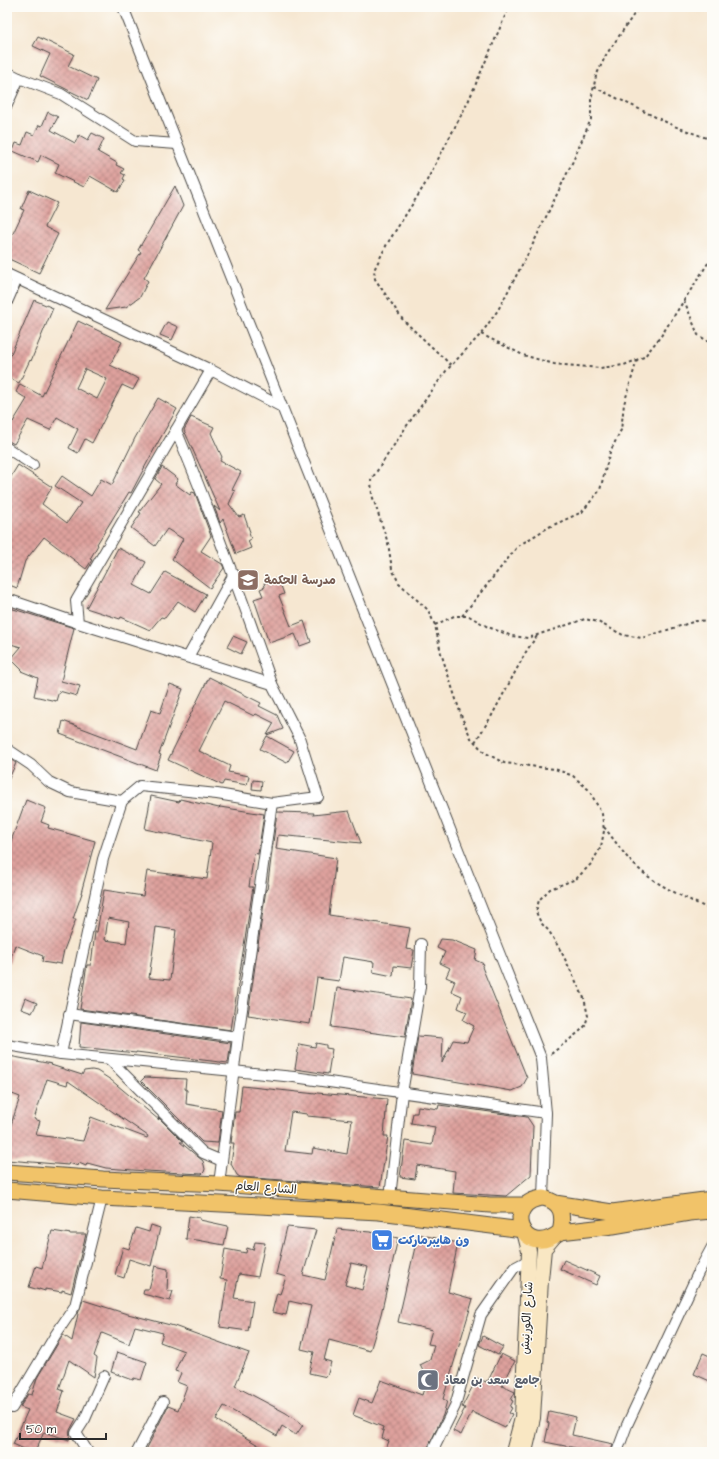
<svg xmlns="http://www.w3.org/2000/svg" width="719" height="1459" font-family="'Architects Daughter','Playpen Sans Arabic',sans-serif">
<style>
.building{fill:url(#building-cross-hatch);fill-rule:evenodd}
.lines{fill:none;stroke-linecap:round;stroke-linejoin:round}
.minor-casing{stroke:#494744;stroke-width:12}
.secondary-casing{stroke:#494744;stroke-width:16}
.primary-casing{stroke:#494744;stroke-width:17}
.path{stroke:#494744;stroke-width:2;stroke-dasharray:3 3;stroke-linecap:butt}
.minor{stroke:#fff;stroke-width:10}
.secondary{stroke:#f9e7c3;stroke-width:14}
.primary{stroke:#f1c369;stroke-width:15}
.labels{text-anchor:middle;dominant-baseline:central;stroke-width:3;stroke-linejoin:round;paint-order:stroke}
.education-label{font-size:12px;font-weight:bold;fill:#785e54;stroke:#fdfcf7;text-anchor:start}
.street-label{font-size:12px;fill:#2b2b2b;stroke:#fdfcf7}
.shop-label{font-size:12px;font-weight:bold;fill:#366cbe;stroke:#fdfcf7;text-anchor:start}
.worship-label{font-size:12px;font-weight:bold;fill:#5b616d;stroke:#fdfcf7;text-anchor:start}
</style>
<defs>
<pattern id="building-cross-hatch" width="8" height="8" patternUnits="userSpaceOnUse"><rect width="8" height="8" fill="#dea19d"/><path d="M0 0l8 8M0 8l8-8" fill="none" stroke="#b48380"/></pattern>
</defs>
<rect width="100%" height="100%" fill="#fdfcf7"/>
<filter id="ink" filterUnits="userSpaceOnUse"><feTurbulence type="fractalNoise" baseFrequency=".025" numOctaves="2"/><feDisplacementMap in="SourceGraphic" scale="8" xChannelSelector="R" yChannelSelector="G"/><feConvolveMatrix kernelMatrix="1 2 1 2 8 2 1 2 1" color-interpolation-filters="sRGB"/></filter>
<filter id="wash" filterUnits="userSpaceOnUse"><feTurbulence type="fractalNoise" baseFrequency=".012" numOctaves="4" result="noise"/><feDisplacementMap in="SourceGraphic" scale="16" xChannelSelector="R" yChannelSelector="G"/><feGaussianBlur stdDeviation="0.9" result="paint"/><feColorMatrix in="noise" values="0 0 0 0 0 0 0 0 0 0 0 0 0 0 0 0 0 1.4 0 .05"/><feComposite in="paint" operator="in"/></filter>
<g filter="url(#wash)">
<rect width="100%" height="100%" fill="#f6e7d1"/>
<g id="blocks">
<g class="building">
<path d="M38 37 74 54 68 66 97 80 88 100 40 76 50 54 33 46Z"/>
<path d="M48 112 58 117 51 130 75 143 79 135 88 140 92 133 104 139 98 152 117 163 116 165 124 169 121 173 125 175 123 179 125 180 118 192 90 176 84 187 55 173 59 164 41 155 38 162 13 151 16 143 22 145 27 132 34 135 39 125 42 126Z"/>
<path d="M175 186 183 206 144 278 148 281 140 297 126 307 105 310 141 252 138 250Z"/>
<path d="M29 190 57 203 45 227 58 234 39 273 7 258V246L24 210 21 209Z"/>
<path d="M34 300 53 308 31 361 30 360 19 383 7 377V355L10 356Z"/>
<path d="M78 321 122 342 110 365 139 379 133 390 122 385 92 443 85 439 78 453 69 448 78 429 57 417 50 430 28 420 14 444 7 440V418L13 422 27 399 16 392 20 384 42 396ZM85 369 107 379 97 399 76 388Z"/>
<path d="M167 322 178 327 172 340 160 335Z"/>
<path d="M158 398 177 409 157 444 131 493 129 492 97 544 98 545 90 559 92 560 86 569 44 537 25 561 17 588 7 584V483L18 465 52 487 42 504 67 523 81 503 55 486 62 476 91 496 101 479 112 485 135 438Z"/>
<path d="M191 417 214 427 211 433 222 457 220 461 241 472 232 490 235 491 229 504 239 517 244 515 250 532 249 533 251 539 248 541 251 548 236 554 223 519 220 523 214 506 220 511 184 430Z"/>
<path d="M162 467 178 479 175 484 190 495 192 492 195 493 211 536 201 551 222 564 224 568 210 588 172 559 183 539 167 529 155 546 131 528 141 513 139 512 161 484 155 479Z"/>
<path d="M118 548 146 562 134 585 151 594 165 572 206 594 195 612 178 601 165 618 161 617 150 630 121 617 120 619 86 608Z"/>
<path d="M278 578 284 594 279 596 291 626 304 621 311 642 300 646 295 634 269 643 254 599 263 596 260 589 265 587 264 583Z"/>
<path d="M7 607 74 628 61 681 80 686 77 696 59 691 56 701 34 696 38 678 21 671 22 670 11 659 21 647 7 643Z"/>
<path d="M233 636 247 642 241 654 227 647Z"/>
<path d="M209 677 261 703 259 706 277 715 283 729 267 735 274 723 256 714 254 716 224 701 199 751 230 766 228 772 249 776 247 785 224 781 222 785 168 760Z"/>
<path d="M170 684 183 689 159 754 161 755 156 770 60 734 63 721 137 749 151 710 160 713Z"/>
<path d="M267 736 294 751 287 763 260 749Z"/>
<path d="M7 757 16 763 7 783Z"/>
<path d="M253 780 262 781 261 790 252 789Z"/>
<path d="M151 796 179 802 180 799 219 808 220 807 264 814 258 854 254 853 249 887H253L231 1030 80 1009 87 965H91L95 932H97L104 890 143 896 147 871 207 879 212 843 145 829ZM108 918 129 922 126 943 105 940ZM156 927 176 930 170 980 149 978Z"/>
<path d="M26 800 46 808 41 822 49 825 48 828 95 841 81 893H82L73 919H76L64 950 61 964 55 963V964L42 962 43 956 15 945 9 963 7 962V852Z"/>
<path d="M349 811 361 843 278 835 276 849 336 858 329 915 410 928 406 949 414 950 411 968 394 966 393 976 373 972 374 962 343 957 339 981 317 978 310 1024 248 1015 266 889 267 890 277 812 314 813 313 815Z"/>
<path d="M441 939 452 940 477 950 475 960 484 964 482 967 527 1078 522 1087 512 1091 412 1074 418 1036 443 1038 442 1063 453 1040 467 1042 474 1026 463 1020 467 1012 458 1008 462 996 451 991 455 981 446 977 450 968 440 963 445 952 437 948Z"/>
<path d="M337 988 411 999 405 1037 331 1027Z"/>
<path d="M25 998 37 1003 32 1013 21 1009Z"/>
<path d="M81 1022 231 1043 228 1063 136 1052V1053L79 1047Z"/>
<path d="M316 1043 326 1045V1048L332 1049 328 1074 295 1069 299 1044 315 1047Z"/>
<path d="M9 1056 52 1064 51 1065 82 1075 84 1071 92 1070 97 1071 111 1080 159 1120 158 1117 183 1142H180L203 1161 205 1169 204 1172 202 1174 146 1171 106 1168 87 1163 86 1166 79 1163 78 1166 69 1163 68 1165 7 1160V1137L20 1097 7 1092V1063ZM47 1079 67 1085 68 1081 148 1136 147 1138 91 1117 83 1141 36 1135 40 1121 34 1119Z"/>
<path d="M145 1077 186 1079 185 1089 187 1090 186 1104 222 1110 218 1143 202 1142 141 1081Z"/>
<path d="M242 1086 316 1094 317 1093 387 1099 384 1136H388L380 1187 240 1177 237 1175 231 1164 234 1143H231L235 1112H239ZM291 1112 307 1114V1116L352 1120 347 1154 313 1148 312 1154 285 1151Z"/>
<path d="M439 1105 527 1117 533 1126 531 1175 506 1196 453 1193 455 1171 417 1165 415 1179 400 1177 405 1141 432 1145 435 1127 411 1123 413 1113H417L418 1106 438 1109Z"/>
<path d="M189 1216 200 1218V1220L228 1226 224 1245 197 1240 186 1239Z"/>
<path d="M151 1225 160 1228 151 1266 129 1259 124 1278 115 1275 123 1247 129 1249 136 1228 149 1232Z"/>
<path d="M287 1227 316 1230 303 1275 325 1280 337 1229 370 1232 398 1238 381 1314 370 1351 329 1340 324 1360 331 1362 327 1377 309 1373 314 1352 301 1349 311 1306 289 1301 286 1315 272 1312 277 1293 280 1294 286 1277 276 1274ZM351 1263 368 1267 362 1290 345 1285Z"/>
<path d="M52 1231 71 1234H86L71 1293 62 1290V1292L45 1289V1291L39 1289V1290L29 1287 36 1266 42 1268Z"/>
<path d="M418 1234 458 1243 448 1292 473 1299 443 1399 447 1401 443 1415 426 1452H385L389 1441 382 1438 384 1431 382 1430 383 1427 353 1415 359 1398 372 1403 381 1380 422 1395 427 1379 420 1365 430 1360 434 1345 428 1344 432 1330 398 1322Z"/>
<path d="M255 1242 265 1243 258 1277 239 1274 234 1298 253 1301 248 1331 220 1327 227 1280 220 1279 225 1249 246 1253 247 1248 253 1250Z"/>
<path d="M564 1260 600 1276 596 1285 560 1269Z"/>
<path d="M155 1266 168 1269 167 1291H173L170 1301 143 1294 144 1289H149Z"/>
<path d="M83 1300 124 1313 174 1326 249 1353 235 1386 286 1413 303 1425 296 1435 282 1426 277 1436 224 1406 216 1420 270 1452H145L168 1406 178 1410 187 1386 177 1382 181 1373 175 1371 184 1351 160 1342 163 1333 135 1326 129 1344 102 1333 94 1356 97 1358 94 1377 69 1360 59 1389 64 1391 57 1412 76 1419 70 1430 69 1440 44 1432 35 1452H31L13 1444 28 1410 20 1407 28 1394 32 1395 37 1378 63 1335 72 1341 78 1314Z"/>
<path d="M483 1336 503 1347 498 1355 479 1345Z"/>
<path d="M117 1352 147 1362 141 1380 134 1378 133 1380 111 1372Z"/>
<path d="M703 1353 712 1357V1382L694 1374Z"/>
<path d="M501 1354 515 1361 502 1386 515 1392 511 1400 513 1401 510 1407 512 1408 509 1413 512 1414 505 1428 472 1412 461 1435 453 1431 465 1408 462 1407 477 1378 486 1382 487 1380 488 1381Z"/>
<path d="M549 1411 576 1417 572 1435 613 1444 611 1452H596L545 1442 549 1423 547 1422Z"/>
</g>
</g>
</g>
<g filter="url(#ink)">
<use href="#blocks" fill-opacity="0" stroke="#494744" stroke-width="1"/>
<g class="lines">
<g class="minor-casing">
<g id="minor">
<path d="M123 7 541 1058 546 1113 543 1198"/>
<path d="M7 72 19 78 61 94 135 141 177 144"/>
<path d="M7 105 19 78"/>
<path d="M7 274 211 370 282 407"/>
<path d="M7 302 17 279"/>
<path d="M176 430C211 513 242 598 272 684"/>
<path d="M7 448 33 465"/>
<path d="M7 599 78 623"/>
<path d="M188 657 234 574"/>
<path d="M7 749 31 765 49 782 70 792 122 801 140 786 217 794 272 803 318 797 299 737 272 684 78 623 76 601 211 370"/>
<path d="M69 1014 238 1037"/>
<path d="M7 1045 61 1054 294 1077 546 1113"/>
<path d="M61 1054 103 859 122 801"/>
<path d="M109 1059 203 1153 222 1161"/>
<path d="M219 1184 238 1037 272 803"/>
<path d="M390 1197 402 1093 420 987 421 944"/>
<path d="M12 1408 56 1334 75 1306 102 1198"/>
<path d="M88 1452 76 1433 85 1419 104 1376"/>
<path d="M137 1452 163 1402"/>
<path d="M432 1452 455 1406 481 1315 514 1268 529 1260"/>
<path d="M617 1452 627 1425 699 1271 712 1247"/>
</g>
</g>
<g class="secondary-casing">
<g id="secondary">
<path d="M513 1452 522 1418 529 1251 524 1232"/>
<path d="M525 1452 533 1418 541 1280 544 1249 554 1237"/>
</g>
</g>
<g class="primary-casing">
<g id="primary">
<path d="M7 1172 103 1179 219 1184 490 1205H525"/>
<path d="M7 1190 102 1198 379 1212 523 1230"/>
<path d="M543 1198C562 1202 564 1215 560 1232 521 1262 502 1201 543 1198Z"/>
<path d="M555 1203 612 1212 712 1199"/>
<path d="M560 1232 613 1226 689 1213 712 1211"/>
</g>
</g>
<g class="path">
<path d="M594 87 674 126 712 140"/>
<path d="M684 300 698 335 712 344"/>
<path d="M481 334 523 355 554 364 600 368 624 365 644 357 661 336 712 257"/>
<path d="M451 365 403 320 375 279 374 270 387 244 424 186 468 102 509 7"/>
<path d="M462 616 518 546 549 527 582 512 600 490 610 452 621 430 624 404 637 360"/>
<path d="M435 625 454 616H469L488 627 512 636 528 638 585 619 598 622 623 635 642 638 696 621 712 620"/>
<path d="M475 742 491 717 527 650 537 636"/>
<path d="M604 827C612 837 619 847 627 857 648 882 680 895 709 909"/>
<path d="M551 1054 579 1032 585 1026 588 1016 584 998 562 953 549 931 541 923 536 912 539 900 550 889 576 879 591 864 601 847 604 831 602 814 589 790 573 776 555 769 504 763 484 752 471 738 462 718 441 653 435 625 428 610 399 583 392 569 388 543 372 495 371 480 408 424 446 371 481 334 498 310 531 248 573 161 591 119V100L596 76 606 55 639 7"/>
</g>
<use href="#minor" class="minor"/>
<use href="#secondary" class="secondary"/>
<use href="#primary" class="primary"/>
</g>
</g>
<defs>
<g id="school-square" transform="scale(1.15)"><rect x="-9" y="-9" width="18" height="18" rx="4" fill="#8d6e63" stroke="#fdfcf7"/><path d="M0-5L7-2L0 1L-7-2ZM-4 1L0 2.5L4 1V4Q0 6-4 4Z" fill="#fff"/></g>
<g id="supermarket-square" transform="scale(1.15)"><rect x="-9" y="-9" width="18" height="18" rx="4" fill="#3f7fe0" stroke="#fdfcf7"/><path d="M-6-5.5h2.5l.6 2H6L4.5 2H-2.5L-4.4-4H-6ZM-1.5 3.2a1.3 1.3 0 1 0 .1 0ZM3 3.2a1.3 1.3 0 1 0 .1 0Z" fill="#fff"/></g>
<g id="mosque-square" transform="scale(1.15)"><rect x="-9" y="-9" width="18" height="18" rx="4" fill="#6b7280" stroke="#fdfcf7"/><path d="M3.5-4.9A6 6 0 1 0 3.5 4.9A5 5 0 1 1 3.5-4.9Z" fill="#fff"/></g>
</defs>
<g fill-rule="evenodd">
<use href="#school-square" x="248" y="580"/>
<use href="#supermarket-square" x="382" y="1240"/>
<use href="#mosque-square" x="428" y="1380"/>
</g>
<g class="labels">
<g class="education-label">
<text x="264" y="580">مدرسة الحكمة</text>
</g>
<g class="street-label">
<text transform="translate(266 1188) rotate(4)">الشارع العام</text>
<text transform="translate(527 1318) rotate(-87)">شارع الكورنيش</text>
</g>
<g class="shop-label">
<text x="398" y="1240">ون هايبرماركت</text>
</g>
<g class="worship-label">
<text x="444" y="1380">جامع سعد بن معاذ</text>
</g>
</g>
<rect width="719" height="1459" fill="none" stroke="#fdfcf7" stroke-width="24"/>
<path d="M20 1433v6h86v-6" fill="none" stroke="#2b2b2b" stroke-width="2"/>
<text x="26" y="1433" font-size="12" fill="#2b2b2b" stroke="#fdfcf7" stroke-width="3" paint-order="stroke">50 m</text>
</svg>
